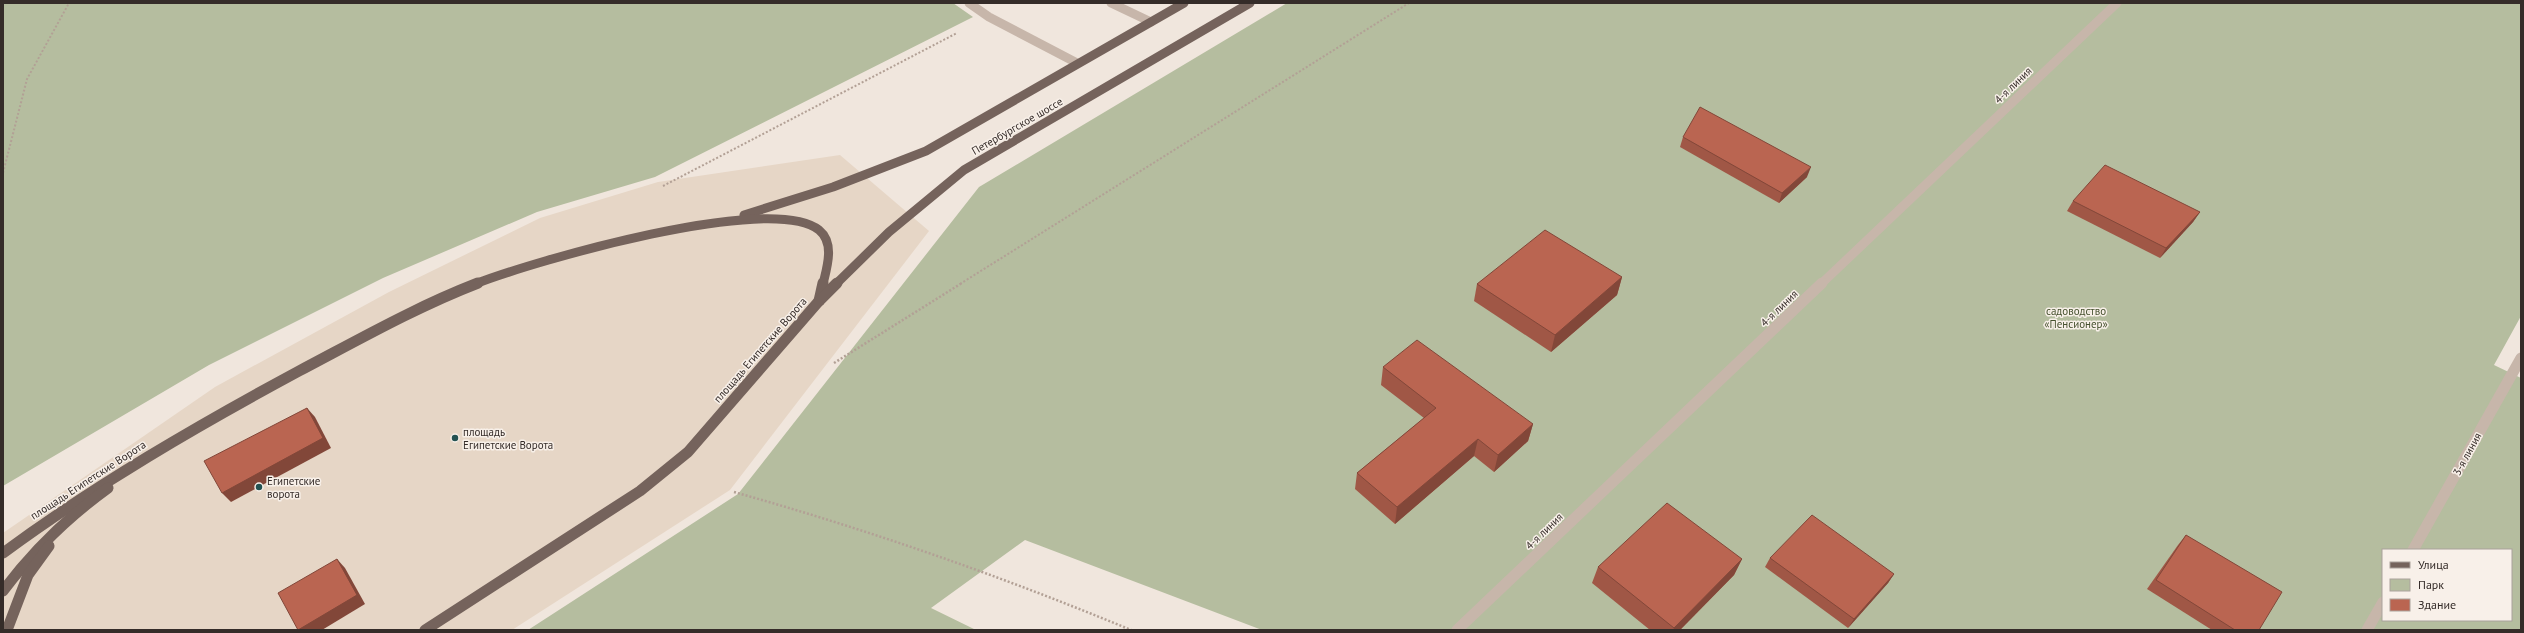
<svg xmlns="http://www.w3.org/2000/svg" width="2524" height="633" font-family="'PT Sans',sans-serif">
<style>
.green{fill:#b5bd9f;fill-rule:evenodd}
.plaza{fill:#e6d6c6}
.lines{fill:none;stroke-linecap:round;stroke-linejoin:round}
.path-far1{stroke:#b2a095;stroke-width:2;stroke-dasharray:2 2;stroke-linecap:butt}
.path{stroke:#b2a095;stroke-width:2.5;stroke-dasharray:2 2;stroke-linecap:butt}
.minor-far1{stroke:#c7b6aa;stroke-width:9}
.minor{stroke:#c7b6aa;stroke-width:11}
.major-far1{stroke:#75635c;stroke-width:9}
.major{stroke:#75635c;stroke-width:11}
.wall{fill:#a05746}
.shaded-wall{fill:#824739}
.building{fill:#ba6551;stroke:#824739}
.poi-dot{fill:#235252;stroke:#f8f0e9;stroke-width:1.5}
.labels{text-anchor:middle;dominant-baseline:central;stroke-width:3;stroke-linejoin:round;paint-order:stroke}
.street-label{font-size:11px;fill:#352c29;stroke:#f8f0e9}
.park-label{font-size:11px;fill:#46512f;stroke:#f8f0e9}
.poi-label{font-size:11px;fill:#352c29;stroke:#f8f0e9;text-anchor:start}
</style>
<rect width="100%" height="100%" fill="#f0e6dd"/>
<g class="green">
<path d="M3 3H953L973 17 655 177 537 212 383 278 209 365 3 486Z"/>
<path d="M1287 3H2521V316L2494 365 2521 378V630H1262L1025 540 931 608 976 630H528L738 494 979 187ZM2383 550H2511V620H2383Z"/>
</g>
<path class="plaza" d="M840 155 929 231 730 490 512 630H3V533L215 387 389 292 540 218 658 182Z"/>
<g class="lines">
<g class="path-far1">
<path d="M3 173 27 79 69 3"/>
<path d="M663 186 957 33"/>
<path d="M960 284 1409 3"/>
</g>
<g class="path">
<path d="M834 363 962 283"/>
<path d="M734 492C869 530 1001 576 1131 630"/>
</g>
<g class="minor-far1">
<path d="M969 3 989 17 1077 63"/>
<path d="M1111 3 1151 22"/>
<path d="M1821 284 2117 3"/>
</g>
<g class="minor">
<path d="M2413 550 2521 358"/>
<path d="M1457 630 1822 283"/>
<path d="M2367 630 2383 602"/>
</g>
<g class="major-far1">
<path d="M744 215 833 187 926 151 1184 3"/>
<path d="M475 284C534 261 771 192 819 230 835 243 827 267 823 284"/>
<path d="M836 284 889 232 964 170 1250 3"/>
</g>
<g class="major">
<path d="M819 301 823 283"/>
<path d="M3 553C97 484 197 426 299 371 358 340 416 307 478 283"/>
<path d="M3 591C33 551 68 517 108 488"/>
<path d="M7 630 28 575 49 546"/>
<path d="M425 630 640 491 688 452 819 301 837 283"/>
</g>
</g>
<g class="wall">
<path d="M1683 137 1807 177 1779 203 1680 147Z"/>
<path d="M2073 201 2200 212 2193 222 2160 258 2067 211Z"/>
<path d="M1622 277 1617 295 1551 352 1474 301 1477 284Z"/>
<path d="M1383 367 1533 424 1528 441 1494 472 1474 456 1395 524 1355 489 1357 473 1424 418 1381 385Z"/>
<path d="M2186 535 2259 630H2212L2147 589 2178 545Z"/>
<path d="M1770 558 1894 574 1888 583 1848 628 1765 567Z"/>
<path d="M1742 559 1734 575 1680 630H1650L1592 583 1598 567Z"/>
</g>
<g class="shaded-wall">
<path d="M1811 167 1807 177 1779 203 1782 193Z"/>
<path d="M2200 212 2193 222 2160 258 2166 248Z"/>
<path d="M1622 277 1617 295 1551 352 1555 335Z"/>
<path d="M307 408 315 417 331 448 231 502 222 493Z"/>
<path d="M1533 424 1528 441 1494 472 1498 455Z"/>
<path d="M1478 439 1474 456 1395 524 1397 507Z"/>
<path d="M337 559 345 568 365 604 322 630H298Z"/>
<path d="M1742 559 1734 575 1680 630H1673L1674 628Z"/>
<path d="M1894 574 1888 583 1848 628 1854 619Z"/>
</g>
<g class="building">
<path d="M1700 107 1811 167 1782 193 1683 137Z"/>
<path d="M2105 165 2200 212 2166 248 2073 201Z"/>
<path d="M1545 230 1622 277 1555 335 1477 284Z"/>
<path d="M1417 340 1533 424 1498 455 1478 439 1397 507 1357 473 1436 408 1383 367Z"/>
<path d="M307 408 323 438 222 493 204 461Z"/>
<path d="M1667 503 1742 559 1674 628 1598 567Z"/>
<path d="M1812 515 1894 574 1854 619 1770 558Z"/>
<path d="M2186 535 2282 592 2259 630H2235L2156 580Z"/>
<path d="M337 559 357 595 298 630 278 593Z"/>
</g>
<g class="poi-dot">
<circle cx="455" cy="438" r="4"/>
<circle cx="259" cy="487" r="4"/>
</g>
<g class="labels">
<g class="street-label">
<text transform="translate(2013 85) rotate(-44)">4-я линия</text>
<text transform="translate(1017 126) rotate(-30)">Петербургское шоссе</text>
<text transform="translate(1779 308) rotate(-44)">4-я линия</text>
<text transform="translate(760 350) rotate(-49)">площадь Египетские Ворота</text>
<text transform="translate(2467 454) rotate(-61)">3-я линия</text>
<text transform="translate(88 480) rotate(-33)">площадь Египетские Ворота</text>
<text transform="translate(1544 531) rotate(-44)">4-я линия</text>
</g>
<g class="park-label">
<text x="2076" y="311">садоводство<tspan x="2076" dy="13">«Пенсионер»</tspan></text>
</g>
<g class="poi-label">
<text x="463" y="432">площадь<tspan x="463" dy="13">Египетские Ворота</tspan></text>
<text x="267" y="481">Египетские<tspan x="267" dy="13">ворота</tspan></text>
</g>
</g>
<rect width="2524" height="633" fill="none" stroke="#352c29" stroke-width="8"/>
<rect x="2382" y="549" width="130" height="72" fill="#f8f0e9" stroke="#aaa29c"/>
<rect x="2390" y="562" width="20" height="6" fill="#75635c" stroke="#aaa29c"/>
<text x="2418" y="569" font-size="12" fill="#352c29">Улица</text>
<rect x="2390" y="579" width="20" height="12" fill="#b5bd9f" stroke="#aaa29c"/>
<text x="2418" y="589" font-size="12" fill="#352c29">Парк</text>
<rect x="2390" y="599" width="20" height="12" fill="#ba6551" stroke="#aaa29c"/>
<text x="2418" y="609" font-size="12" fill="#352c29">Здание</text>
</svg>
